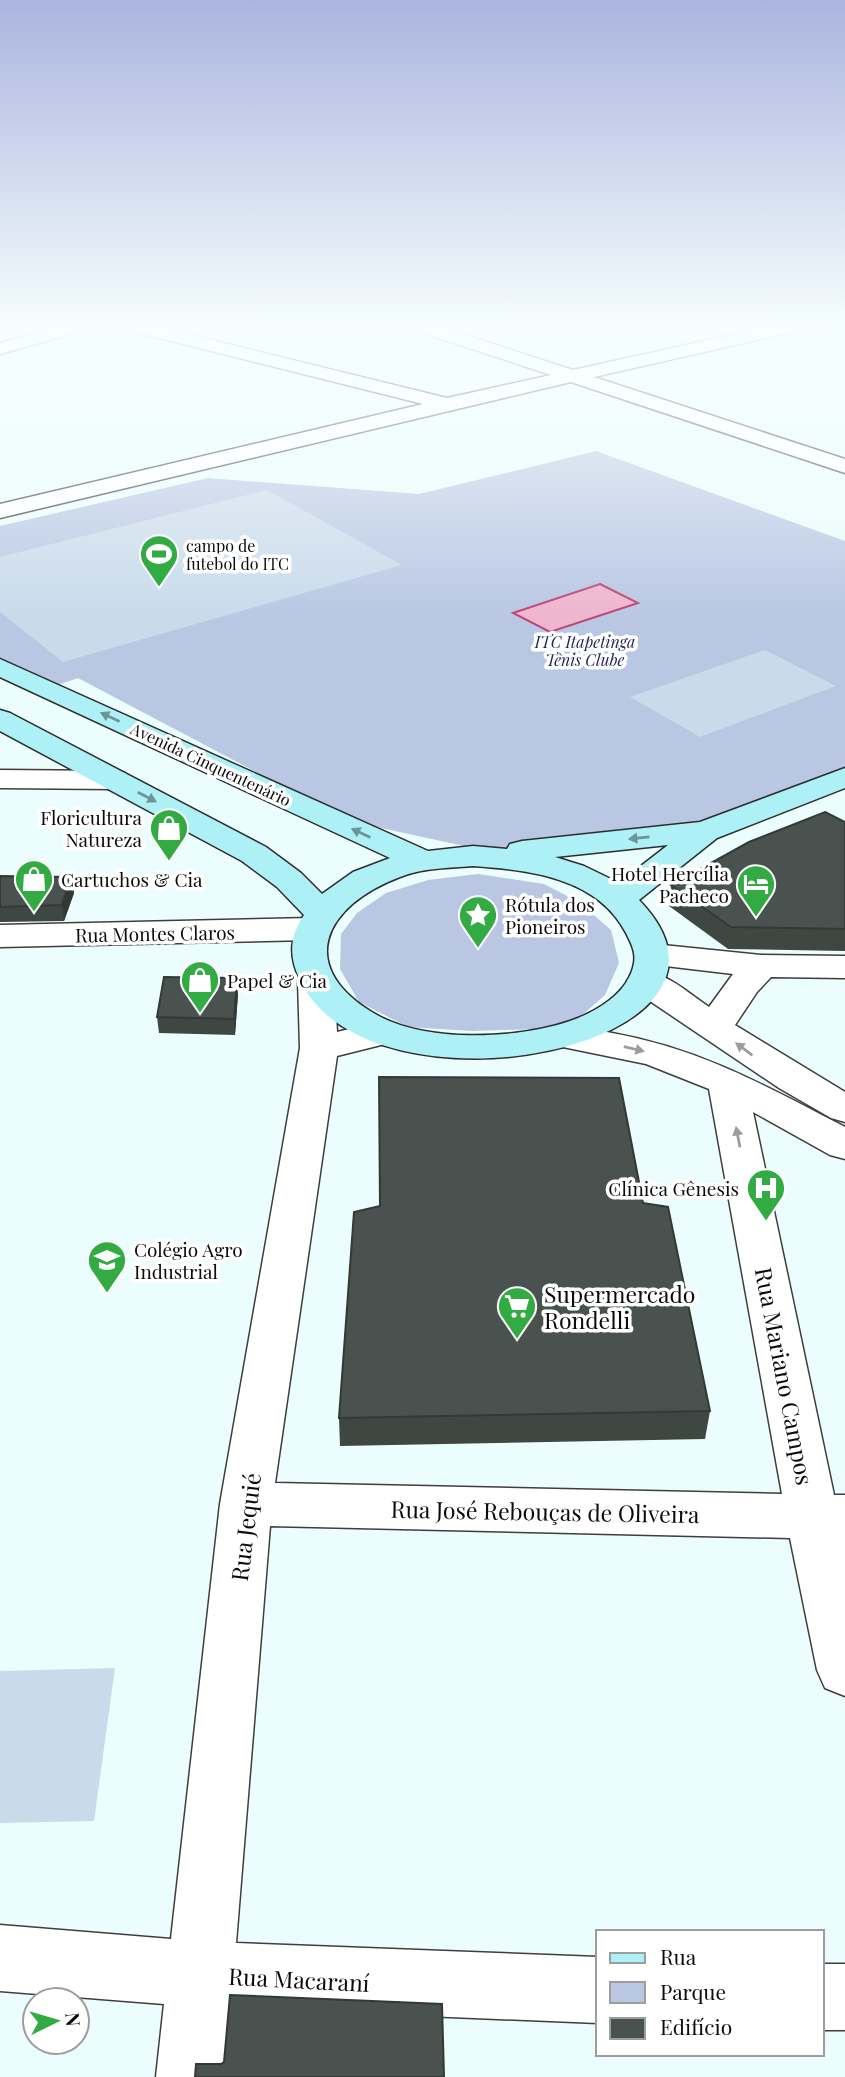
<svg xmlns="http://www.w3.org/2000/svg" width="845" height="2077" font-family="'Playfair Display',serif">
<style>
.green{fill:#b9c7e3}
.pitch{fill:#cadaeb}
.water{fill:#eeb5cf;stroke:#bd4578;stroke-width:2}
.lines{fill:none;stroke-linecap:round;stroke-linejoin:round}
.minor-casing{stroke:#3e3e3e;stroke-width:3}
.secondary-casing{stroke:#2d2d2d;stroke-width:3}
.minor{fill:#fff;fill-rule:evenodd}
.secondary{fill:#adf1f6;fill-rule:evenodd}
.wall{fill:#3f4743}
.shaded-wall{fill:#333937}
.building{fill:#49524e;stroke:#333937;stroke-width:2}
.oneway{fill:#6c9598}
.oneway2{fill:#9d9d9d}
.labels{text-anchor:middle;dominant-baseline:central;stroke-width:7;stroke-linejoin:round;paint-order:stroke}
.far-poi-label{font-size:16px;fill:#0b0b0b;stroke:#fff;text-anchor:start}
.far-park-label{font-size:16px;font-style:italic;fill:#23255b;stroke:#fff}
.far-street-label{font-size:16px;fill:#0b0b0b;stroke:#fff}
.poi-label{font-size:19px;fill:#0b0b0b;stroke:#fff;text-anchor:start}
.street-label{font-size:19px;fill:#0b0b0b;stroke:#fff}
.near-poi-label{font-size:23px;fill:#0b0b0b;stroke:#fff;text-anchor:start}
.near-street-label{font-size:23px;fill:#0b0b0b;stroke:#fff}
</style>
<rect width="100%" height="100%" fill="#ebfdfc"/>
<g class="green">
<path d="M596 451 845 541V769L688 834 487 851 349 821 78 678 37 692 0 674V526L208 478 419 494Z"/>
<path d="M478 874 544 884 579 902 611 930 619 963 605 995 580 1017 538 1029 472 1031 408 1027 359 1002 340 969 341 934 357 913 386 893 428 880Z"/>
</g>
<g class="pitch">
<path d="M267 490 402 565 63 662 0 612V557Z"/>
<path d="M765 650 836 686 700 737 630 697Z"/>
<path d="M115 1668 94 1821 0 1823V1671Z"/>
</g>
<path class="water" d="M600 584 638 603 550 632 513 613Z"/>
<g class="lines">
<g class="minor-casing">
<g id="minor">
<path d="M52 328H81L78 332 0 354V343Z"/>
<path d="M132 328H163L447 398 551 375 420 332 417 328H444L573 370 763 328H797L788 333 594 377 845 459V473L571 382 0 518V504L423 404 135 332Z"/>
<path d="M0 770 114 771 125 773 129 780 125 787 114 789 0 788Z"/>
<path d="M311 918 323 922 329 929 323 936 311 940 0 947V925Z"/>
<path d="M653 944 761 955 845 956V978L771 977 757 992 735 1025 845 1092V1122L831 1118 779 1088 632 989 627 981 632 973C661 966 686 992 709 1007L733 974 640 963 635 955 640 947Z"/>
<path d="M316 969 329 972 334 980 337 1032 383 1021 397 1025 402 1033 397 1041 337 1056 275 1483 782 1494 709 1089 646 1064 553 1045 548 1037 553 1029C573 1024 592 1029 612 1033 701 1049 766 1086 845 1127V1159L830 1155 753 1112 834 1495H845V1696L825 1688 817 1670 790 1538 270 1526 236 1943 598 1957V2023L230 2008 224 2077H156L164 2004 0 1991V1925L171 1939 220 1504 300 1048 298 980 303 972Z"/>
<rect x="822" y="1964" width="23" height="66"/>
</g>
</g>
<g class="secondary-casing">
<path id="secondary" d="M0 659 428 851 473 846 507 849 510 844 522 841 700 822 845 768V788L717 838 639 900C782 1047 369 1128 300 980 289 957 289 937 304 915L277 887 242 861 0 731V710L10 713 266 847 301 873 322 894 353 872 390 858 0 677ZM668 845 619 883 584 866 555 857ZM473 866C529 870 597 877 626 933 631 943 636 952 634 963 629 993 596 1012 570 1021 517 1039 427 1043 377 1015 294 968 323 906 400 877 422 868 449 868 473 866Z"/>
</g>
<use href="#minor" class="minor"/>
<use href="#secondary" class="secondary"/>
</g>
<g class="wall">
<path d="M845 822V951L728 949 669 906 671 885Z"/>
<path d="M0 876 71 877 74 893 64 921 0 922Z"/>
<path d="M238 994 235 1035 159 1033 157 1017Z"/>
<path d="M643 1203 710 1411 705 1439 340 1446 339 1418Z"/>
</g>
<g class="shaded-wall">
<path d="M71 877 74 893 64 921 62 905Z"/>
<path d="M237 978 238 994 235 1035 234 1019Z"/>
</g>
<g class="building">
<path d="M825 812 845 822V929L731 927 671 885 749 842Z"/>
<path d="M0 876 71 877 62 905 0 907Z"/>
<path d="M164 977 237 978 234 1019 157 1017Z"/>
<path d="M379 1077 619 1078 643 1203 668 1207 710 1411 339 1418 354 1212 380 1206Z"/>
<path d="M230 1995 442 2004 444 2077H195L196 2064H221L224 2062Z"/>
</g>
<defs><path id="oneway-solid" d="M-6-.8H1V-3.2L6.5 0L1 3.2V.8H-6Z" transform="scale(1.75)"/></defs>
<g class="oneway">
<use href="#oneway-solid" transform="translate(110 717) rotate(-155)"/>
<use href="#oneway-solid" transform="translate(147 797) rotate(27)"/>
<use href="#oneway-solid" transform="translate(361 833) rotate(-155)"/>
<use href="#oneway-solid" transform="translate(639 838) rotate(174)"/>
</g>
<g class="oneway2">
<use href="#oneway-solid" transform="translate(634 1049) rotate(13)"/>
<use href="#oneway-solid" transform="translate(744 1049) rotate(-143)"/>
<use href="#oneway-solid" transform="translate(738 1137) rotate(-101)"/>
</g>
<linearGradient id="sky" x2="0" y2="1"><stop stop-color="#aab4de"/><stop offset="0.53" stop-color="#f6fefe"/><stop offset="1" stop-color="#f6fefe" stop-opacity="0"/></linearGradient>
<rect width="845" height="619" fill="url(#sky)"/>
<defs>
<g id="stadium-pin" transform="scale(2.0125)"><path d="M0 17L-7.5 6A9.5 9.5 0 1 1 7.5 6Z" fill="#33ab43" stroke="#fff"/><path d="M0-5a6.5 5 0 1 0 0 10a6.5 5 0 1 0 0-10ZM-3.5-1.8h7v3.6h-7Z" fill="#fff"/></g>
<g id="shop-pin" transform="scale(2.0125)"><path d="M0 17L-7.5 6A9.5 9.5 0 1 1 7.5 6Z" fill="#33ab43" stroke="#fff"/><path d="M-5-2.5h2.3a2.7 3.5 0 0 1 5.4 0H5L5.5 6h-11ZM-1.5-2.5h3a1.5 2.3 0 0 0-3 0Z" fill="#fff"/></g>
<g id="hotel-pin" transform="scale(2.0125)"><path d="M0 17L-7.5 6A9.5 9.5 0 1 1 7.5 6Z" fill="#33ab43" stroke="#fff"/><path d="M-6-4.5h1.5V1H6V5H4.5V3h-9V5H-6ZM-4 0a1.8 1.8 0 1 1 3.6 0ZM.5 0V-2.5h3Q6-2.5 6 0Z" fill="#fff"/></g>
<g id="sight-pin" transform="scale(2.0125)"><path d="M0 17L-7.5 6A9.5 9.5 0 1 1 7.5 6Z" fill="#33ab43" stroke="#fff"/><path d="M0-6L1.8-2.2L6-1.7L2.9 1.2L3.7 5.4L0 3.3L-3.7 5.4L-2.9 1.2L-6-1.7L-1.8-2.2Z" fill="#fff"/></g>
<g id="hospital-pin" transform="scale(2.0125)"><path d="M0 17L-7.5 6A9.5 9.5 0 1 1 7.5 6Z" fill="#33ab43" stroke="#fff"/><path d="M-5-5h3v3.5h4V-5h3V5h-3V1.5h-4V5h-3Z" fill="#fff"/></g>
<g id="school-pin" transform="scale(2.0125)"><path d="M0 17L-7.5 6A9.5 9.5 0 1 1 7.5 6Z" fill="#33ab43" stroke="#fff"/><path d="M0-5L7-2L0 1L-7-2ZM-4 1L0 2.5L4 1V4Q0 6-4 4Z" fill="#fff"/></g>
<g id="supermarket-pin" transform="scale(2.0125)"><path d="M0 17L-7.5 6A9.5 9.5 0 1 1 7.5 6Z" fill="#33ab43" stroke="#fff"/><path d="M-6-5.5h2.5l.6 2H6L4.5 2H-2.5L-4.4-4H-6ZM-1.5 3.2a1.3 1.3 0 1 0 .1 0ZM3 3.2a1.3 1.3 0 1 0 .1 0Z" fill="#fff"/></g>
</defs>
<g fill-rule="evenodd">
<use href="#stadium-pin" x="159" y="554"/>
<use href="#shop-pin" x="169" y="828"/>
<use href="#shop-pin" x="34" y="879"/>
<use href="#hotel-pin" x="756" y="884"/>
<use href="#sight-pin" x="478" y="915"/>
<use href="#shop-pin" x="200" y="980"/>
<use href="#hospital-pin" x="766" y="1188"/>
<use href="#school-pin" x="107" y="1260"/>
<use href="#supermarket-pin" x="517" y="1306"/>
</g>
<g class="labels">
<g class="far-poi-label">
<text x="186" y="545">campo de<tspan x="186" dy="18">futebol do ITC</tspan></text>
</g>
<g class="far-park-label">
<text x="585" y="641">ITC Itapetinga<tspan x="585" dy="18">Tênis Clube</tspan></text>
</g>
<g class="far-street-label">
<text transform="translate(211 764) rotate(25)">Avenida Cinquentenário</text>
</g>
<g class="poi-label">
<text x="142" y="817" text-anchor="end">Floricultura<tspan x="142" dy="22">Natureza</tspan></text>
<text x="729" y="873" text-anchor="end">Hotel Hercília<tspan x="729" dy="22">Pacheco</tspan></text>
<text x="61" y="879">Cartuchos &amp; Cia</text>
<text x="505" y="904">Rótula dos<tspan x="505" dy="22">Pioneiros</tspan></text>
<text x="227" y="980">Papel &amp; Cia</text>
<text x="739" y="1188" text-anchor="end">Clínica Gênesis</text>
<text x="134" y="1249">Colégio Agro<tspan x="134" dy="22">Industrial</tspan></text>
</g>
<g class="street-label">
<text transform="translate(155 933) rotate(-1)">Rua Montes Claros</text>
</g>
<g class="near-poi-label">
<text x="544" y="1293">Supermercado<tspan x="544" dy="26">Rondelli</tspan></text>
</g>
<g class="near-street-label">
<text transform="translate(785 1376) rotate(79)">Rua Mariano Campos</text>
<text transform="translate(545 1511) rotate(1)">Rua José Rebouças de Oliveira</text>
<text transform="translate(245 1527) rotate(-83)">Rua Jequié</text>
<text transform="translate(299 1979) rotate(3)">Rua Macaraní</text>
</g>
</g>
<rect x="596" y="1930" width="228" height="126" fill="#ffffff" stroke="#9d9d9d" stroke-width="2"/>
<rect x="610" y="1953" width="35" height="10" fill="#adf1f6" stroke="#9d9d9d" stroke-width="2"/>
<text x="660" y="1965" font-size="21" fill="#0b0b0b">Rua</text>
<rect x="610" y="1982" width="35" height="21" fill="#b9c7e3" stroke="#9d9d9d" stroke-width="2"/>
<text x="660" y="2000" font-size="21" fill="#0b0b0b">Parque</text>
<rect x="610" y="2018" width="35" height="21" fill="#49524e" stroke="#9d9d9d" stroke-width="2"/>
<text x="660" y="2035" font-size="21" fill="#0b0b0b">Edifício</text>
<g transform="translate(56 2021) rotate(85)"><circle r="33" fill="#ffffff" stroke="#9d9d9d" stroke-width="2"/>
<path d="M0-5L12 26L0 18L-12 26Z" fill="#33ab43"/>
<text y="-10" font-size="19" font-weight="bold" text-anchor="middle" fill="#0b0b0b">N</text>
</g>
</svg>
